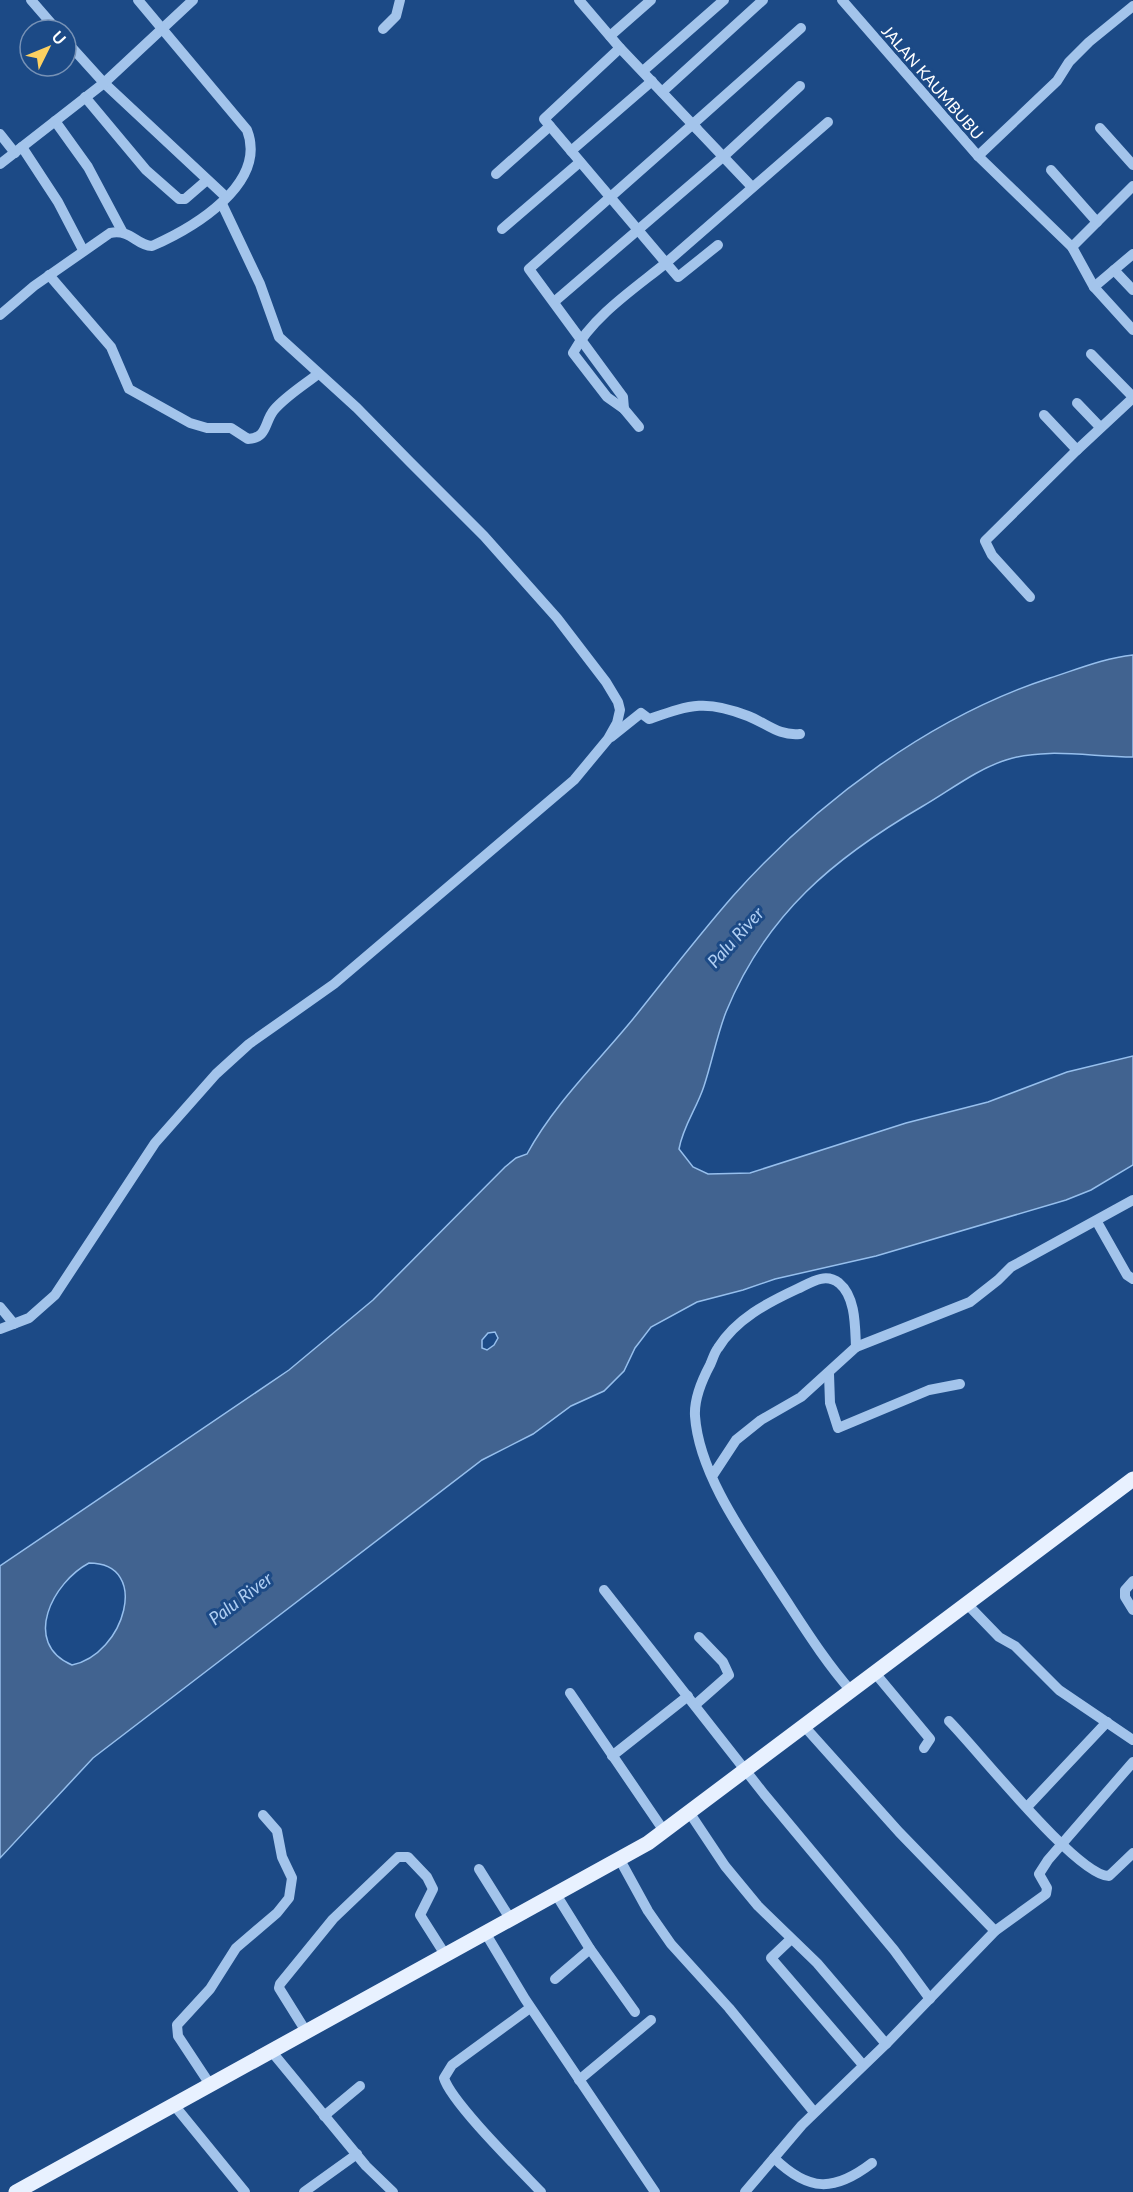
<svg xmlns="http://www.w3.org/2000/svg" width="1133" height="2192" font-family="Lato,sans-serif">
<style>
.water{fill:#416390;stroke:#96bfed;stroke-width:1.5;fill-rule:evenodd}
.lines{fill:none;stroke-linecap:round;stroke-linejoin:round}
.minor{stroke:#a3c4eb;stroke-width:10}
.major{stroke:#e8f1ff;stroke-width:15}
.labels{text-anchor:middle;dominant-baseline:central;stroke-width:6;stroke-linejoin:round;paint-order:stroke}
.street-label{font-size:16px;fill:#fff;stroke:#1c4a86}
.water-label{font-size:18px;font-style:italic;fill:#afcef3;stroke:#1c4a86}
</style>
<rect width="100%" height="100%" fill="#1c4a86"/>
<path class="water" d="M1133 655V757C1091 757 1047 747 1006 760 977 769 949 791 923 806 834 858 766 914 726 1012 717 1035 712 1062 704 1086 697 1108 683 1126 679 1149L693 1167 708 1174 750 1173 906 1123 988 1102 1067 1072 1133 1056V1165L1091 1190 1066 1200 876 1256 775 1279 743 1290 697 1302 651 1327 635 1348 624 1371 604 1391 571 1406 533 1434 482 1460 93 1758 0 1858V1566L289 1370 373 1300 505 1167 516 1158 527 1154C554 1104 597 1063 633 1019 666 978 698 936 733 896 817 802 930 717 1050 678 1078 669 1104 658 1133 655ZM495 1332 498 1338 494 1345 487 1350 482 1348V1340L488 1333ZM89 1563C152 1563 124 1655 72 1665 21 1643 53 1582 89 1563Z"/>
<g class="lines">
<g class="minor">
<path d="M31 0 57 30"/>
<path d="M579 0 620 48 544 119 666 263 828 122"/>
<path d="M842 0 978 156 1072 247 1094 287 1133 330"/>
<path d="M383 29 396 16 400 0"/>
<path d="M610 36 651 0"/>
<path d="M66 41 104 83 226 197"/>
<path d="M620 48 752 187"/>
<path d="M643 71 724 0"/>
<path d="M662 92 763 0"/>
<path d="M85 97 146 170 179 199H185L207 180"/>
<path d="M55 121 88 167 122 231"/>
<path d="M1100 128 1133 165"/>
<path d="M697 129 693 124 801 28"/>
<path d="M0 134 15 153"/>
<path d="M22 147 58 202 83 250"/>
<path d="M571 151 652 81"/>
<path d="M978 156 1057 81 1069 62 1089 42 1133 6"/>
<path d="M0 164 104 83 193 0"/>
<path d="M1051 170 1097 222"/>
<path d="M496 174 550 126"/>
<path d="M502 229 580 162"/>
<path d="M1072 247 1133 186"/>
<path d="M1114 270 1133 290"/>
<path d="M49 275 111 347 129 389 190 423 207 428H231L248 439C268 438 264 422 274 410 286 396 304 385 318 374"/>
<path d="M1094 287 1133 254"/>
<path d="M554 302 724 156 800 86"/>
<path d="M0 315 34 286 110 233C132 229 135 245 152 246 193 228 268 184 247 130L138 0"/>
<path d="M1091 354 1133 397"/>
<path d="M1077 403 1100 427"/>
<path d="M624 409 623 397 529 269 693 124"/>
<path d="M639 427 624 409 607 397 573 353C593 316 634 289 666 263L678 277 718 245"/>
<path d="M1077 450 1133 398"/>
<path d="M1030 597 992 555 985 541 1077 450 1044 415"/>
<path d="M611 737 641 713 649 719C690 705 705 699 748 716 768 724 778 736 800 734"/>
<path d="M1097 1222 1127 1275 1133 1279"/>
<path d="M0 1307 14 1324"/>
<path d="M0 1329 29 1318 55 1295 155 1143 216 1074 249 1044 334 984 574 780 608 739 617 723 620 710 618 702 606 682 557 618 484 536 410 462 357 408 279 337 260 284 222 204"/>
<path d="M856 1347 970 1302 998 1280 1011 1267 1133 1200"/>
<path d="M829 1374 830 1403 838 1428 929 1390 960 1384"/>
<path d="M713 1475 736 1440 761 1420 801 1397 856 1347C855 1327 856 1297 839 1283 825 1272 810 1283 797 1289 767 1303 736 1319 718 1348 714 1353 713 1359 710 1365 702 1380 694 1399 695 1416 699 1475 747 1540 778 1588 802 1624 823 1659 852 1692"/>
<path d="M1133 1581 1125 1590V1597L1133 1610"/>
<path d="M604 1590 764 1794 894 1950 930 1999"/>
<path d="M967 1604 999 1637 1015 1646 1059 1690 1133 1740"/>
<path d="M875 1673 930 1739 924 1748"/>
<path d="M570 1693 664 1831"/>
<path d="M695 1705 729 1675 723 1662 699 1637"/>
<path d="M949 1721C977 1749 1077 1876 1109 1876L1133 1853"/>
<path d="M804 1726 899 1832 995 1931"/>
<path d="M612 1756 688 1696"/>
<path d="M1027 1807 1107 1722"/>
<path d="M689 1812 725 1866 758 1906 817 1963 886 2044"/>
<path d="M620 1860 648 1911 671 1944 729 2008 814 2112"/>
<path d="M479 1869 511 1920"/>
<path d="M557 1896 590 1949 635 2012"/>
<path d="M486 1934 525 1999 655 2192"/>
<path d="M790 1940 771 1958 863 2065"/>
<path d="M555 1979 590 1949"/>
<path d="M530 2008 452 2065 444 2078C451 2102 520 2170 541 2192"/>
<path d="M307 2033 279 1988 280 1984 333 1919 398 1857H408L427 1877 433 1889 420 1915 446 1956"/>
<path d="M272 2052 366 2166 393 2192"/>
<path d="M579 2080 651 2020"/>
<path d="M211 2086 178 2036 177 2025 210 1989 236 1948 277 1913 289 1898 292 1878 282 1857 277 1831 263 1815"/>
<path d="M174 2105 245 2192"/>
<path d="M324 2116 360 2086"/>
<path d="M774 2158C809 2192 834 2192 872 2163"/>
<path d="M304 2192 357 2154"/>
<path d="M745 2192 802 2125 886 2044 995 1931 1046 1894 1047 1888 1039 1874 1048 1860 1133 1762"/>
</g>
<path class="major" d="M16 2192 648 1843 1133 1479"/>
</g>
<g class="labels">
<g class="street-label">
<text transform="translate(933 82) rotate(49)">JALAN KAUMBUBU</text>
</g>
<g class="water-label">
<text transform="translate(735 937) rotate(-48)">Palu River</text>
<text transform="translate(240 1598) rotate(-37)">Palu River</text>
</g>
</g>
<g transform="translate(48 48) rotate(47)"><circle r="28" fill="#1c4a86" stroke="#7792b6" stroke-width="1.5"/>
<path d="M0-4.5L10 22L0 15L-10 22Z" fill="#fcd061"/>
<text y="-9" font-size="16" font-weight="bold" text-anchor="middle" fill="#ffffff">U</text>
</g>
</svg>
